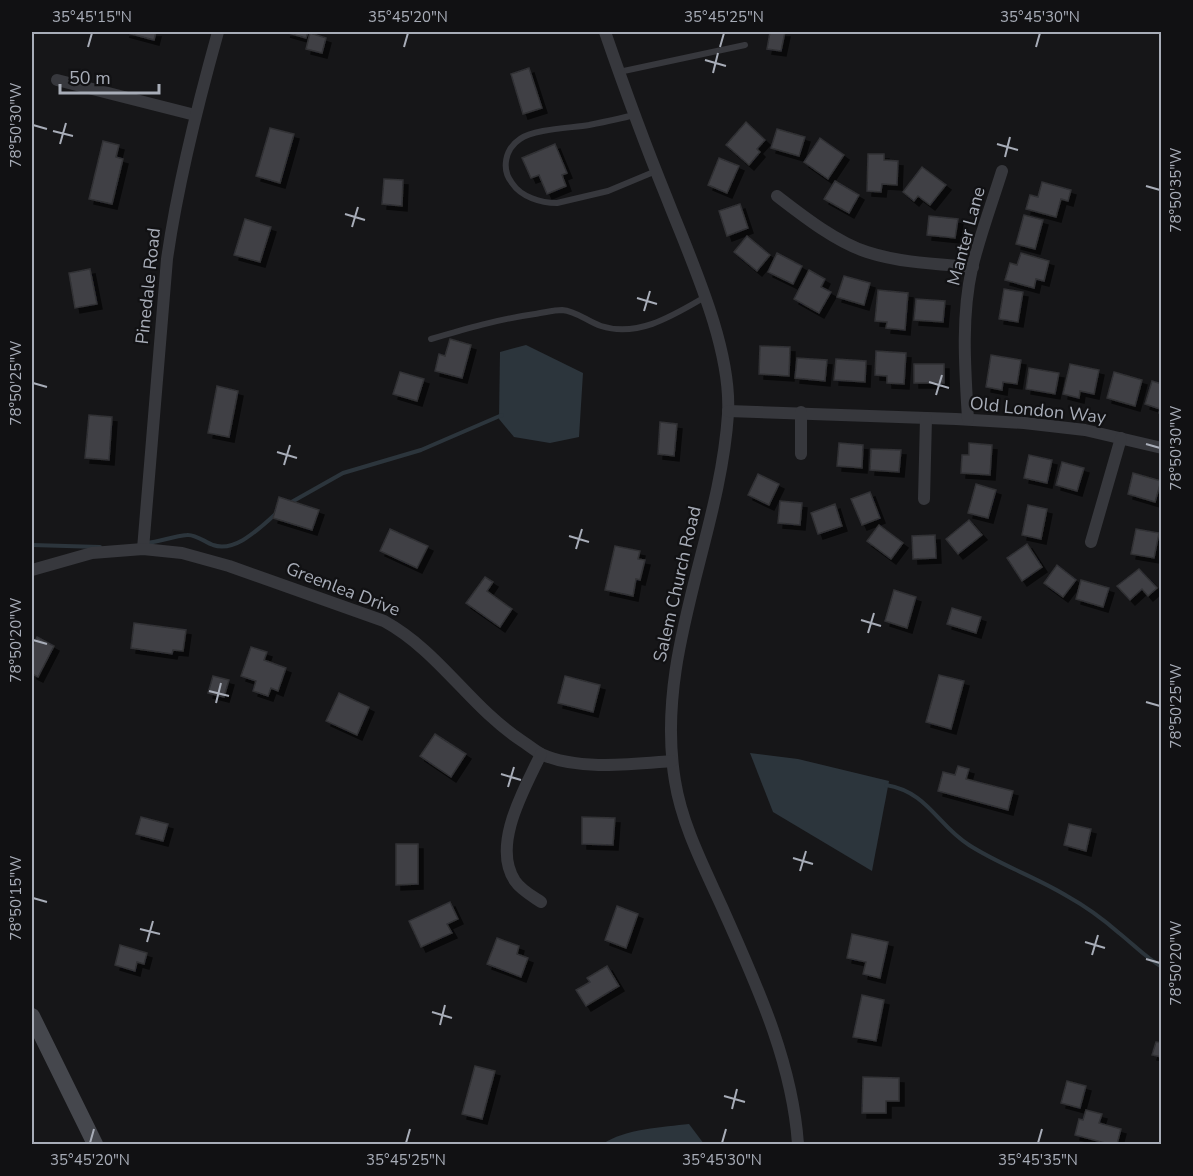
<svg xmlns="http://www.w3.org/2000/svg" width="1193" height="1176" font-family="'Nunito Sans',sans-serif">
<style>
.water{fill:#2c353c}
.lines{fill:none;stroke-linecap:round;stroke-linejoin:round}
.stream{stroke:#2c353c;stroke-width:4}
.building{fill:#404145;stroke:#303034;stroke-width:1.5;filter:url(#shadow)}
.lane{stroke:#37383d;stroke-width:6}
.street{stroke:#37383d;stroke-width:12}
.secondary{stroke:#45474d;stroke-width:16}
.ticks{fill:none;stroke:#a8adb8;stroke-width:2}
.labels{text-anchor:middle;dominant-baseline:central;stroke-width:4.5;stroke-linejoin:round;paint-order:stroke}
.street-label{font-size:18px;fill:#a8adb8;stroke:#111113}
.neatline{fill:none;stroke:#a8adb8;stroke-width:2}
.ticks-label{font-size:15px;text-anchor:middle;fill:#a8adb8}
</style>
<defs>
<filter id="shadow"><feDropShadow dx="5" dy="5" stdDeviation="0" flood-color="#0009"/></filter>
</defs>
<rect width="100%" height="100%" fill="#161618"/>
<g class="water">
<path d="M526 345 583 373 579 437 550 443 514 437 499 419 500 352Z"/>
<path d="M750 753 798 759 889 781 872 871 773 812Z"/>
<path d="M689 1124 704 1144H603C624 1129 664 1127 689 1124Z"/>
</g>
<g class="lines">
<g class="stream">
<path d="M288 504 343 473 421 450 502 415"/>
<path d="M146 543C160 542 173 536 187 535 195 534 205 542 213 545 237 553 261 526 278 512"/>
<path d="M32 545 100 547"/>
<path d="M886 785C928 792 937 825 969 845 1000 865 1036 877 1067 896 1085 906 1103 919 1119 933 1133 944 1146 958 1162 967"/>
</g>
</g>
<g class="building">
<path d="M124 32H156L154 40Z"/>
<path d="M285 32H308L306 38Z"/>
<path d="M770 32H785L781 51 767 49Z"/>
<path d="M310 33 326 38 322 53 306 49Z"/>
<path d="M529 68 542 108 523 114 511 74Z"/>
<path d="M746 122 765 140 757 149 760 152 749 165 726 145Z"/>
<path d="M270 128 294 134 280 183 256 176Z"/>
<path d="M777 129 805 137 799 156 771 148Z"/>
<path d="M820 138 844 155 828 179 804 162Z"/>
<path d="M103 141 119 145 116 157 123 159 112 204 89 199Z"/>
<path d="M555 144 567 173 562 175 566 186 547 194 539 175 531 178 522 158Z"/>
<path d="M868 154H884V160L898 161 897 185 882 184 881 192 867 191Z"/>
<path d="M719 158 739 166 727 193 708 185Z"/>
<path d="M922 167 946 185 930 205 918 196 914 201 903 192Z"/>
<path d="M384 179 403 180 402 206 382 204Z"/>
<path d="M835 181 859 195 849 213 824 199Z"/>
<path d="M1042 182 1071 190 1068 201 1061 199 1056 217 1026 209 1030 195 1038 197Z"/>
<path d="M740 204 748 228 727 236 719 211Z"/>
<path d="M1024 215 1043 220 1035 249 1016 244Z"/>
<path d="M929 216 958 219 955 238 927 235Z"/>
<path d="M245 219 271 227 260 262 234 255Z"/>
<path d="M747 236 770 255 757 271 734 252Z"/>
<path d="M777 253 802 266 793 284 768 272Z"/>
<path d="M1021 253 1049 261 1044 281 1036 279 1034 288 1005 280 1010 263 1017 265Z"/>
<path d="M90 269 97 304 75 308 69 273Z"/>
<path d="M809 270 825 279 821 287 831 292 819 313 794 299Z"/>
<path d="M844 276 870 283 864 305 837 297Z"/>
<path d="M1004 289 1023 292 1018 322 999 319Z"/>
<path d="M878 290 908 293 905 330 886 328 887 322 875 321Z"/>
<path d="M916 299 945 301 943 322 914 320Z"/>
<path d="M450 339 471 345 462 378 435 371 439 354 445 356Z"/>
<path d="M760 346 790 347 789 376 759 374Z"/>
<path d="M876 351 906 353 904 384 887 383V376L875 375Z"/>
<path d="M991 355 1021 360 1017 384 1003 382 1002 390 986 387Z"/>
<path d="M797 358 827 360 825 381 795 378Z"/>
<path d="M836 359 866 361 865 382 834 380Z"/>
<rect x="914" y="364" width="30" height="19"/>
<path d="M1070 364 1099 370 1094 394 1080 391 1079 398 1063 394Z"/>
<path d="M1029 368 1059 373 1055 394 1026 389Z"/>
<path d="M400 372 424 379 417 401 393 394Z"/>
<path d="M1114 372 1142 380 1135 406 1107 398Z"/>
<path d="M1152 381 1162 384V414L1159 413 1160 409 1145 404Z"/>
<path d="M217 386 238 391 229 437 208 433Z"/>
<path d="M89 415 112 417 109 460 85 458Z"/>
<path d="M660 422 677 424 674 456 658 454Z"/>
<path d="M839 443 863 445 862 468 837 466Z"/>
<path d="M969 443 992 445 990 475 961 473 962 455H969Z"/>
<path d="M871 449 901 450 899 472 870 470Z"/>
<path d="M1029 455 1052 460 1047 483 1024 478Z"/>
<path d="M1062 462 1084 468 1077 491 1056 485Z"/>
<path d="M1133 473 1161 481 1155 502 1128 494Z"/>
<path d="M758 474 779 484 769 505 748 495Z"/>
<path d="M976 484 996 490 988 518 968 513Z"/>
<path d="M870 492 880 518 862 525 851 499Z"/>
<path d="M279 497 319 510 312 530 273 518Z"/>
<path d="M780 501 802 503 800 525 778 523Z"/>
<path d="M835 504 842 526 818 534 811 513Z"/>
<path d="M1028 505 1047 509 1041 539 1022 535Z"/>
<path d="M969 520 982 535 958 554 946 539Z"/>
<path d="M879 525 903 543 891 559 867 541Z"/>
<path d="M390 529 428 546 417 568 380 551Z"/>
<path d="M1136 529 1159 533 1154 558 1131 554Z"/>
<path d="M935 535 936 558 913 559 912 536Z"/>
<path d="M1027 544 1042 567 1022 581 1007 558Z"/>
<path d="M615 546 640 551 638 559 645 560 640 580 636 579 633 596 605 590Z"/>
<path d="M1057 565 1076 580 1063 597 1044 583Z"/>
<path d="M1139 569 1157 588 1148 596 1142 589 1130 600 1117 586Z"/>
<path d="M485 577 493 582 487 591 512 609 500 627 466 603Z"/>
<path d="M1081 580 1109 588 1103 607 1076 599Z"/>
<path d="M894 590 916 597 907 628 885 621Z"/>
<path d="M952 608 981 617 976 633 947 624Z"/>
<path d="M134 623 186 630 183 651 173 650 172 654 131 648Z"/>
<path d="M37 637 54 646 38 677 32 674V647Z"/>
<path d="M251 647 267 652 264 660 286 668 278 691 271 688 268 696 253 691 256 681 241 676Z"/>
<path d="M939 675 964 681 951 729 926 722Z"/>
<path d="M213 676 229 680 224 697 208 693Z"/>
<path d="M565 676 600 685 593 712 558 703Z"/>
<path d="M339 693 369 707 357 735 326 721Z"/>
<path d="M435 734 466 754 451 777 420 756Z"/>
<path d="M958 766 969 769 966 779 1013 791 1008 810 938 791 943 772 955 775Z"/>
<path d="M141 817 168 824 163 841 136 834Z"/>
<path d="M582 817 615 818 613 845 582 844Z"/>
<path d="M1069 824 1091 829 1086 851 1064 845Z"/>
<path d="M396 844H418V884L396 885Z"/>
<path d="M450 902 458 919 447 924 452 933 421 947 409 921Z"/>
<path d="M617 906 638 914 626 948 605 940Z"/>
<path d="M852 934 888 942 880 978 863 974 866 962 847 958Z"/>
<path d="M497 938 519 946 517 954 528 958 521 977 487 964Z"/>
<path d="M120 945 147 953 144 964 137 962 135 971 115 965Z"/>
<path d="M607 966 619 986 586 1006 576 990 590 982 587 978Z"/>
<path d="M862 995 884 1000 876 1041 853 1037Z"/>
<path d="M1156 1042 1162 1043V1057L1152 1055Z"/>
<path d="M475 1066 495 1071 482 1119 462 1114Z"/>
<path d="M863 1077 899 1078V1101H886V1113H862Z"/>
<path d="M1067 1081 1086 1086 1080 1108 1061 1103Z"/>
<path d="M1086 1110 1102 1114 1099 1123 1121 1129 1117 1144H1109L1075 1135 1079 1119 1083 1120Z"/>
</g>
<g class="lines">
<g class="lane">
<path d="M619 72 745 45"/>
<path d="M634 115C619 119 604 122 589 125 571 128 534 129 520 139 505 149 501 169 512 183 521 197 541 203 557 203L608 191 656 171"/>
<path d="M431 339C465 329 499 319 535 314 543 313 554 310 562 310 577 311 588 322 601 326 638 338 674 315 705 297"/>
</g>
<g class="street">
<path d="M605 32C624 87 644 142 666 196 690 258 732 347 728 414 720 537 654 656 675 781 682 825 704 867 722 907 756 984 792 1060 798 1144"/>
<path d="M57 80 195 115"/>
<path d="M777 196C803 216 836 242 867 252 901 263 937 264 973 267"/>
<path d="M728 411 956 419 1024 423 1085 430 1162 448"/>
<path d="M968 419C965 369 961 317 972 268 980 235 992 203 1002 171"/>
<path d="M801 454V412"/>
<path d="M924 499 926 418"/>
<path d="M1091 542 1121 438"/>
<path d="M143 549 167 259C178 182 197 107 218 32"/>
<path d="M32 570 92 553 143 549 182 553 229 566 384 621C440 652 469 706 522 741 528 745 534 750 541 754 578 771 633 764 672 761"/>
<path d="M541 902C532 896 521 890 515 881 491 845 525 788 541 754"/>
</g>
<path class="secondary" d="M32 1016 95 1144"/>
</g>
<path class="ticks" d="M88 47 92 33M404 47 408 33M720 47 724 33M1036 47 1040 33M705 60 726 66M713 73 718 53M33 125 47 129M53 131 73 136M60 144 66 123M997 144 1018 150M1005 157 1010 137M1146 186 1160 190M345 214 365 220M352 227 358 207M637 298 657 304M644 311 650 291M929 382 949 388M33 383 47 387M936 395 942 375M1146 444 1160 448M277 452 297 458M284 465 290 445M569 536 589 542M576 549 582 529M861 620 881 626M868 633 874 613M33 640 47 644M209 691 229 696M1146 702 1160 706M216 703 221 683M501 774 521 780M508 787 514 767M793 858 813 864M800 871 806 851M33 898 47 902M140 929 160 934M147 942 153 921M1085 942 1105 948M1092 955 1098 935M1146 959 1160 963M432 1012 452 1018M440 1025 445 1005M724 1096 745 1102M732 1109 737 1089M90 1143 94 1129M406 1143 410 1129M722 1143 726 1129M1038 1143 1042 1129"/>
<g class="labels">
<g class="street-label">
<text transform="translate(966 236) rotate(-75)">Manter Lane</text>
<text transform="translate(148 286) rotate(-84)">Pinedale Road</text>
<text transform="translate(1038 410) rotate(6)">Old London Way</text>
<text transform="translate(677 584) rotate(-77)">Salem Church Road</text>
<text transform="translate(343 589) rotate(21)">Greenlea Drive</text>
</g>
</g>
<rect width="1193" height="1176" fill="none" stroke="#111113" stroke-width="66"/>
<path d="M60 84v9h99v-9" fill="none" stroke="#a8adb8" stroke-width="3"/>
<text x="69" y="84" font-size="18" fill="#a8adb8" stroke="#111113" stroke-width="4.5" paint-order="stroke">50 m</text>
<rect x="33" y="33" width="1127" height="1110" class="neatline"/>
<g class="ticks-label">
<text x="92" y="22">35°45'15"N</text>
<text x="408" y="22">35°45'20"N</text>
<text x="724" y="22">35°45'25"N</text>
<text x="1040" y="22">35°45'30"N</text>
<text transform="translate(16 125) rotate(-90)" y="5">78°50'30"W</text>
<text transform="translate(1176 190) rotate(-90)" y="5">78°50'35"W</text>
<text transform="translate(16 383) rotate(-90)" y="5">78°50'25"W</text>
<text transform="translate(1176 448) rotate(-90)" y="5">78°50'30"W</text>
<text transform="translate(16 640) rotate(-90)" y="5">78°50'20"W</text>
<text transform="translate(1176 706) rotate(-90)" y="5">78°50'25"W</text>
<text transform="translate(16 898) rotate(-90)" y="5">78°50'15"W</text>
<text transform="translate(1176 963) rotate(-90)" y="5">78°50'20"W</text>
<text x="90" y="1165">35°45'20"N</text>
<text x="406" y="1165">35°45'25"N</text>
<text x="722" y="1165">35°45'30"N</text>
<text x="1038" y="1165">35°45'35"N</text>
</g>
</svg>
